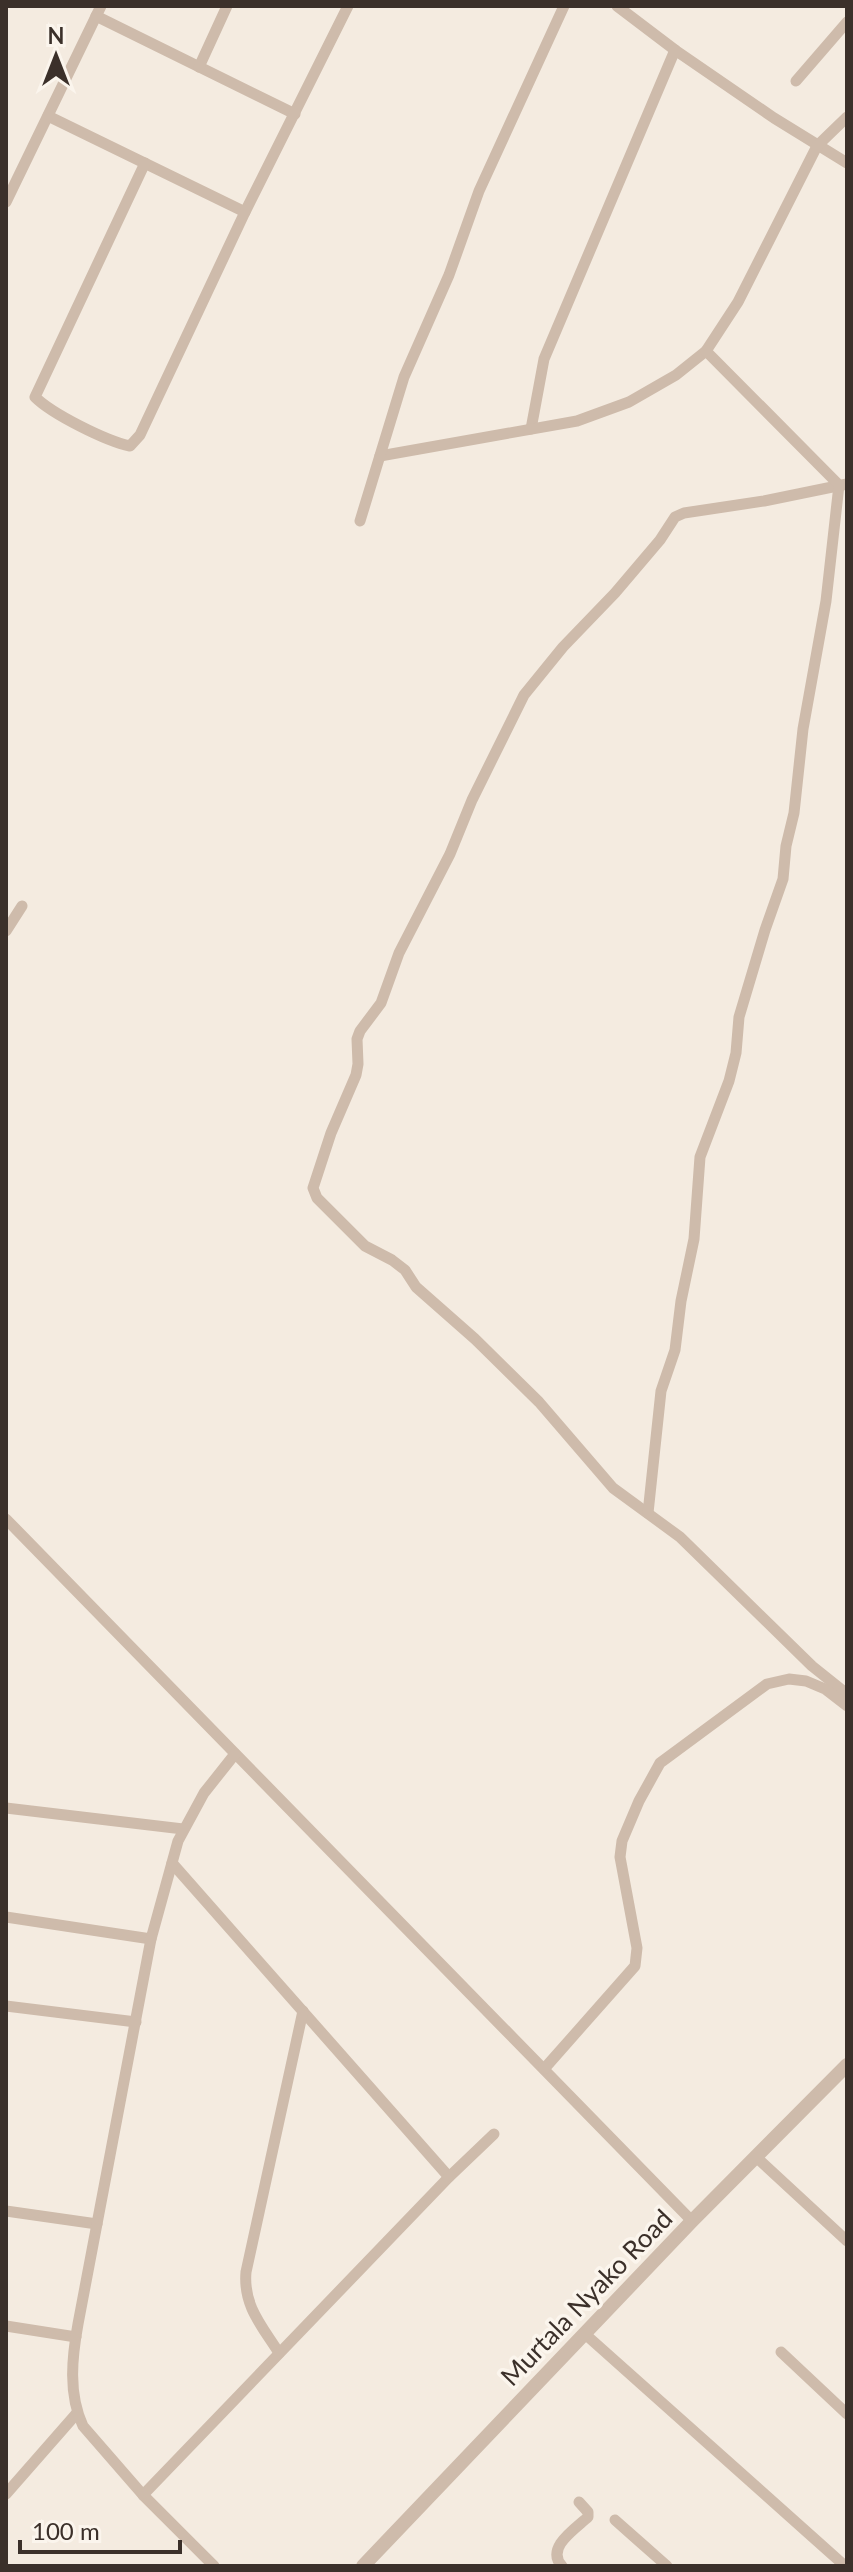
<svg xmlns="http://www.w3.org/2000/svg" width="853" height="2572" font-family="Lato,sans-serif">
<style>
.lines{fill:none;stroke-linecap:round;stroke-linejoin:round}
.minor{stroke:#cebbab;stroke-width:11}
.tertiary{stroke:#cebbab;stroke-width:14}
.labels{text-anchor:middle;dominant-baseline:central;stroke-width:7;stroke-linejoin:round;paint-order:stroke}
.street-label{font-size:26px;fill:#3b302a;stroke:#fbf5ed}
</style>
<rect width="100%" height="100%" fill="#f4ebe0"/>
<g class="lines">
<g class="minor">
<path d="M617 6 675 50"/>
<path d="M96 16 295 114"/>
<path d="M199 67 227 6"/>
<path d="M796 81 847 22"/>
<path d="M48 116 245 212"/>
<path d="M145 163 35 397C52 414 106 441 130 446L140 435 245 212 348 6"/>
<path d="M6 202 101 6"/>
<path d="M531 429 544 359 675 50 774 118 847 163"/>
<path d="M380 456 577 421 629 402 676 375 706 351 738 302 817 146 847 117"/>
<path d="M847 484 764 501 684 513 675 517 660 540 615 593 563 647 524 695 472 800 450 854 399 953 381 1003 360 1031 357 1039 358 1064 356 1075 331 1133 313 1188 317 1198 365 1246 392 1260 405 1270 416 1287 475 1339 539 1402 613 1488 680 1537 812 1666 847 1694"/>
<path d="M360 521 404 377 449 275 479 191 564 6"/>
<path d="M6 931 22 906"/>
<path d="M648 1513 661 1391 675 1350 681 1301 694 1239 700 1157 729 1081 736 1053 739 1017 765 930 783 879 786 846 794 813 803 729 826 601 839 485 706 351"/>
<path d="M6 1519 692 2221"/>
<path d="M6 1808 183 1829"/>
<path d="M172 1863 449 2177"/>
<path d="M6 1917 151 1939"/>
<path d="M6 2006 136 2022"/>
<path d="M544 2069 635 1966 637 1948 620 1857 622 1841 639 1801 660 1763 767 1684 789 1679 806 1681 825 1689 847 1706"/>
<path d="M756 2157 847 2241"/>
<path d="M6 2211 97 2224"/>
<path d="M6 2326 76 2337"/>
<path d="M585 2334 845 2566"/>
<path d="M781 2352 847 2414"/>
<path d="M279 2353C262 2326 243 2306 246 2272L303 2011"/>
<path d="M6 2494 77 2413"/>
<path d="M143 2495 449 2177 494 2134"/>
<path d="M615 2520 667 2566"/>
<path d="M214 2566 143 2495 83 2426C68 2394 72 2357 78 2324L151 1939 178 1841 204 1793 235 1754"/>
<path d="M562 2566C545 2548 575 2529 588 2517V2512L579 2502"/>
</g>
<path class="tertiary" d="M363 2566 692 2221 847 2065"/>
</g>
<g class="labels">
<g class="street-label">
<text transform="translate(586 2297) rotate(-46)">Murtala Nyako Road</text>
</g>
</g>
<rect width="853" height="2572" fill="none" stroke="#3b302a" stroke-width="16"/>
<g transform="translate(56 56)" stroke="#fbf5ed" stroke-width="6" paint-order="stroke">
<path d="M0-6L14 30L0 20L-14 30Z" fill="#3b302a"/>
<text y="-12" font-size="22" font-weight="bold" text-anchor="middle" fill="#3b302a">N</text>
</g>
<path d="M20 2540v12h160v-12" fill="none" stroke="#3b302a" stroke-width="4"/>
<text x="32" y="2540" font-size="24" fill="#3b302a" stroke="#fbf5ed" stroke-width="6" paint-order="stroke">100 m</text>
</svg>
